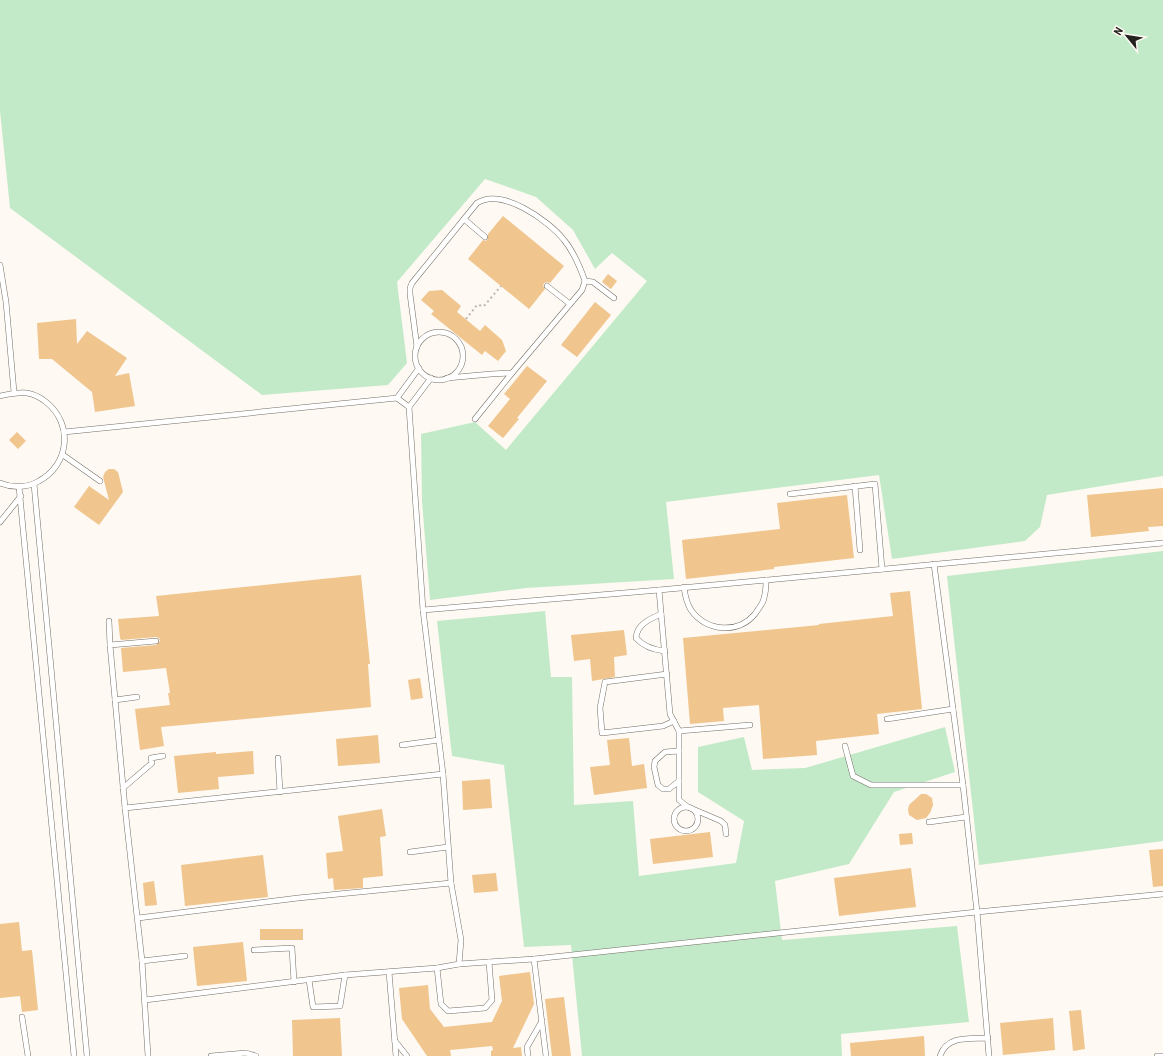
<svg xmlns="http://www.w3.org/2000/svg" width="1163" height="1056" font-family="'Roboto Condensed',sans-serif">
<style>
.green{fill:#c3eac8}
.building{fill:#f0c58e}
.lines{fill:none;stroke-linecap:round;stroke-linejoin:round}
.lane-casing{stroke:#736e67;stroke-width:6}
.path{stroke:#bab6b0;stroke-width:2;stroke-dasharray:2 3;stroke-linecap:butt}
.lane{stroke:#fff;stroke-width:5}
</style>
<rect width="100%" height="100%" fill="#fef9f2"/>
<g class="green">
<path d="M0 0H1163V476L1047 495 1040 527 1025 541 892 559 879 475 666 502 674 579 526 588 430 600 422 501 421 434 475 422 506 450 647 281 612 253 595 269 573 230 536 197 485 179 397 282 407 363 388 385 262 395 10 208 0 111Z"/>
<path d="M1163 551V841L979 865 947 576Z"/>
<path d="M545 611 551 677H572L574 805 633 801 639 876 736 863 744 821 698 792V747L744 737 752 770 805 768 945 727 955 772 894 792 849 864 775 881 782 940 957 926 969 1022 841 1034 842 1056H582L571 945 524 947 504 765 452 756 437 621Z"/>
</g>
<g class="building">
<path d="M503 216 564 266 550 283 547 282 544 283 543 286 545 289 529 309 468 259 483 240 486 241 488 239V234Z"/>
<path d="M608 274 617 281 611 289 602 282Z"/>
<path d="M442 290 461 306 457 312 480 331 485 325 502 340 506 351 498 361 485 351 482 355 431 314 434 311 421 300 429 291Z"/>
<path d="M595 302 611 315 577 357 561 345Z"/>
<path d="M76 319 77 344 87 331 127 358 115 376 129 373 135 406 95 412 92 392 52 359H39L37 323Z"/>
<path d="M527 366 547 381 517 418 519 419 503 438 488 426 510 399 504 394Z"/>
<path d="M17 432 26 441 18 449 9 440Z"/>
<path d="M109 469H114L118 472 123 492 99 525 74 507 89 486 109 500 103 477 105 472Z"/>
<path d="M1163 488V526L1148 527 1149 531 1091 537 1087 495Z"/>
<path d="M847 495 854 558 774 567V569L686 579 682 540 780 529 777 503Z"/>
<path d="M361 575 370 664H368L371 707 161 727 164 746 140 750 135 709 170 705 168 693H170L166 668 123 672 121 648 156 645 160 641 159 638 156 637 121 640 120 638 118 619 159 616 156 596Z"/>
<path d="M910 591 922 709 877 714 879 734 816 741 817 755 763 759 759 705 723 708 724 721 690 724 683 638 819 625V624L893 616 890 593Z"/>
<path d="M624 630 627 655 614 657 615 677 592 681 590 659 574 661 571 635Z"/>
<path d="M420 678 423 698 411 700 408 680Z"/>
<path d="M378 735 380 763 338 766 336 739Z"/>
<path d="M629 738 632 766 644 764 647 788 594 795 590 767 610 765 607 740Z"/>
<path d="M253 751 254 774 218 777 219 789 178 793 174 756 216 752V754Z"/>
<path d="M490 779 492 808 463 810 462 781Z"/>
<path d="M921 794H926L932 798 933 805 930 813 926 818 917 820 909 815 908 810 909 805Z"/>
<path d="M382 809 386 836 380 837 383 876 363 878V888L334 890 333 878 328 879 326 853 343 851 338 816Z"/>
<path d="M710 832 713 857 653 864 650 839Z"/>
<path d="M912 833 913 844 900 845 899 834Z"/>
<path d="M1163 849V886L1153 887 1149 850Z"/>
<path d="M263 855 268 897 185 906 181 865Z"/>
<path d="M911 868 916 907 839 916 834 878Z"/>
<path d="M496 873 498 891 474 893 472 875Z"/>
<path d="M154 881 157 905 145 906 143 883Z"/>
<path d="M19 922 22 951 32 950 38 1010 22 1012 20 996 0 998V924Z"/>
<rect x="260" y="929" width="43" height="11"/>
<path d="M243 942 247 981 197 986 193 947Z"/>
<path d="M530 972 534 1004 513 1048 521 1047 522 1056H491V1051L493 1050 492 1046 450 1050 451 1056H427L402 1019 399 988 428 985 430 1009 444 1027 492 1022 502 1001 499 976Z"/>
<path d="M564 997 571 1056H552L545 999Z"/>
<path d="M1081 1010 1085 1049 1073 1051 1069 1011Z"/>
<path d="M340 1018 342 1056H293L292 1020Z"/>
<path d="M1053 1018 1055 1050 1003 1055 1000 1023Z"/>
<path d="M924 1036 925 1056H851L850 1043Z"/>
</g>
<g class="lines">
<g class="lane-casing">
<g id="lane">
<path d="M464 219 485 237"/>
<path d="M0 265 6 302 14 392"/>
<path d="M585 281 593 282 614 298"/>
<path d="M547 286 570 304"/>
<circle cx="439" cy="356" r="24"/>
<path d="M417 347 410 294V288L412 283 477 203C502 187 549 221 564 240 574 252 580 267 585 281L582 290 512 373 491 374 447 378"/>
<path d="M0 396C9 394 17 392 27 393 34 394 41 398 46 402 74 424 69 465 39 481 27 488 12 488 0 483"/>
<path d="M397 398 419 368"/>
<path d="M409 407 431 378"/>
<path d="M475 419 512 373"/>
<path d="M64 432 397 398 409 407 423 610 443 774 451 883 461 940 459 964"/>
<path d="M63 455 100 481"/>
<path d="M34 484 87 1056"/>
<path d="M855 486 860 550"/>
<path d="M19 487 74 1056"/>
<path d="M790 494 875 484 882 569"/>
<path d="M0 522 21 496"/>
<path d="M934 564 963 785 977 912 989 1056"/>
<path d="M684 587C685 595 687 604 691 610 707 632 738 634 755 614 758 609 763 604 764 598 766 592 766 586 766 580"/>
<path d="M659 590 670 714 679 731V800L688 807 721 821 725 825 726 834"/>
<path d="M423 610 659 590 1163 543"/>
<path d="M661 614C650 619 637 624 636 638 644 647 654 650 665 651"/>
<path d="M109 621 110 645"/>
<path d="M667 674 605 682 600 708 602 733 663 726 674 721"/>
<path d="M115 700 137 697"/>
<path d="M887 719 953 709"/>
<path d="M679 731 750 725"/>
<path d="M402 745 439 740"/>
<path d="M845 746 853 776 871 785H963"/>
<path d="M679 751 665 752 655 761 654 767 658 785 663 789H669L679 781"/>
<path d="M278 758 280 792"/>
<path d="M123 788 152 763 151 758 163 756"/>
<circle cx="686" cy="819" r="12"/>
<path d="M125 808 443 774"/>
<path d="M929 822 966 817"/>
<path d="M410 852 448 847"/>
<path d="M138 918 298 898 451 883"/>
<path d="M254 950 292 948 294 982"/>
<path d="M534 959 546 1056"/>
<path d="M142 961 185 956"/>
<path d="M437 968 441 1004 448 1011 485 1008 492 1000 489 962"/>
<path d="M389 972 396 1056"/>
<path d="M309 980 313 1007 340 1006 345 975"/>
<path d="M145 1000 345 975 437 968 459 964 534 959 977 912 1163 894"/>
<path d="M22 1017 28 1056"/>
<path d="M395 1041 407 1056"/>
<path d="M148 1056 142 961 125 808 110 645 156 641"/>
<path d="M211 1056 246 1053 256 1056"/>
<path d="M528 1056 527 1047 542 1021"/>
<path d="M940 1056C947 1035 969 1039 988 1038"/>
<path d="M1157 1056H1163"/>
</g>
</g>
<path class="path" d="M466 319 477 305 484 306 501 286"/>
<use href="#lane" class="lane"/>
</g>
<g transform="translate(1127 36) rotate(300)" stroke="#fef9f2" stroke-width="3" paint-order="stroke">
<path d="M0-3L7 15L0 10L-7 15Z" fill="#24221f"/>
<text y="-6" font-size="11" font-weight="bold" text-anchor="middle" fill="#24221f">N</text>
</g>
</svg>
